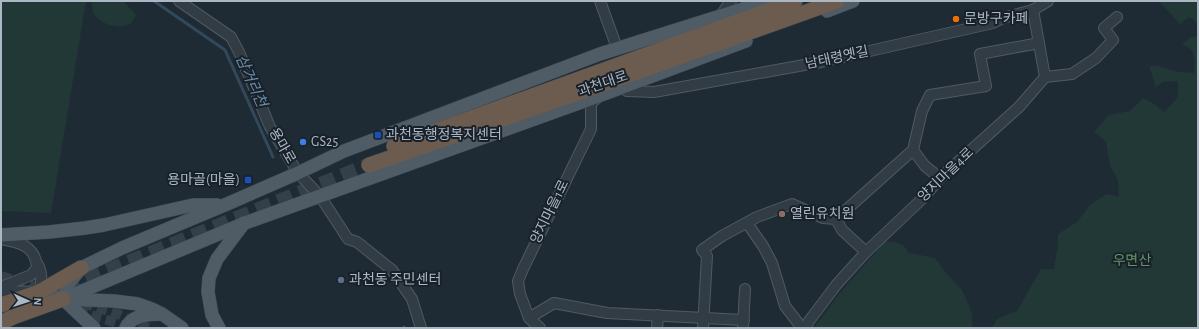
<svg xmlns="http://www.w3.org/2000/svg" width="1199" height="329" font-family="'Alegreya Sans','Noto Sans KR',sans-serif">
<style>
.green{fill:#213836}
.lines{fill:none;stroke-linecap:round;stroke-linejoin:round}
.stream{stroke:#32495c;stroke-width:3}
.minor-tunnel{stroke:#344049;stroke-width:10;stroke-dasharray:10 5;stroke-linecap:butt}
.highway-tunnel{stroke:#344049;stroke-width:15;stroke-dasharray:15 8;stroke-linecap:butt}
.minor-casing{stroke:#4f5a64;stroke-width:12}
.major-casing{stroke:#3e4852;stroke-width:14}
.highway-casing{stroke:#3c474f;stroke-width:16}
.minor{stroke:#323c45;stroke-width:10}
.major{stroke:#4f5c66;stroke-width:13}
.highway{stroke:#6b5c4f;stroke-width:15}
.food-dot{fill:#e8710a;stroke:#182129;stroke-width:1.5}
.transit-dot{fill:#1a4fb4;stroke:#182129;stroke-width:1.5}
.shop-dot{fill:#3f7fe0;stroke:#182129;stroke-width:1.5}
.education-dot{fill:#8d6e63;stroke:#182129;stroke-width:1.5}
.service-dot{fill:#5c6f8a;stroke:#182129;stroke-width:1.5}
.labels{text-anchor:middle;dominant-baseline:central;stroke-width:4;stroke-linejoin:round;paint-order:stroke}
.poi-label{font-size:14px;fill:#abb7c3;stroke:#182129;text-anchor:start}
.street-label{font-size:14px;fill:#abb7c3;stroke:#182129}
.park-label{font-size:14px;fill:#649268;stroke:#182129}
.water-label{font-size:15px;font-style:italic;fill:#6c8da7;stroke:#182129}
</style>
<rect width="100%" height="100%" fill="#1f2b34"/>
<g class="green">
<path d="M1 1H86L51 213 1 211Z"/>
<path d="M92 1H120L125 3 136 15C134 18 133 21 131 23 120 31 97 24 93 11 92 8 92 4 92 1Z"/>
<path d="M1159 1H1198V23L1189 17 1180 24Z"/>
<path d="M1198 36V328H992L997 319 1018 310 1027 293 1041 269H1054L1057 250 1058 234 1077 222 1090 205 1107 194 1119 197 1118 180 1110 166 1106 142 1094 132 1109 115 1130 111 1143 98 1156 105 1164 112 1178 97V81L1163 82 1156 87 1149 66H1159L1178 72 1194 73 1195 61 1192 50 1182 44 1191 37Z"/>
<path d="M885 242C897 242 902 242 909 253L935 258 946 273 962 290 972 313V327L977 328H814L839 294Z"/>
</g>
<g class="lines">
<g class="stream">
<path d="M154 1 225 50 273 157"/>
<path d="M404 327V328"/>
</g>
<g class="minor-tunnel">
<path d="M1 276 45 290"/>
<path d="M83 303 118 314 148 328"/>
<path d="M77 311 114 322 129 328"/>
</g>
<path class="highway-tunnel" d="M1 314 369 165"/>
<g class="minor-casing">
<g id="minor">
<path d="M179 1 231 37 239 52 270 127 298 173 320 196 348 239 357 242 392 270 412 299 421 328"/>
<path d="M600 1 617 48"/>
<path d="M721 15 731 1"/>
<path d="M1045 77 1072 74 1096 58 1113 40 1104 28 1117 17"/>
<path d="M622 87 627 91 654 92 821 62 993 23 1003 18 1033 10 1048 1"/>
<path d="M940 178 925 166 913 150 922 111 930 95 986 86 980 54 1039 43"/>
<path d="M836 219 913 150"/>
<path d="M747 223 763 246 772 263 785 306 802 328"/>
<path d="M1 239C19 242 36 246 37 268L31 275 1 287"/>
<path d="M1 291 39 292C42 282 43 272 37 263"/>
<path d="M529 318 554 303 607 313 744 320"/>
<path d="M540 328 529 318 520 294 518 281 523 269 591 129V103L600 96"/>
<path d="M657 328 658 315"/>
<path d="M703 328 707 256 702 250 722 236 757 217 792 204 823 218 836 219 842 230 866 252"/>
<path d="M743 328 745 289"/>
<path d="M806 328 809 321 837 284 866 252 922 199 940 178 1019 107 1045 77 1033 10"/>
</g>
</g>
<g class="major-casing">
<g id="major">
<path d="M827 11 853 1"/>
<path d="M1 235 49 232 85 228 104 225 193 205H217"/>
<path d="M39 292 63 299 114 301 138 304 152 309 162 314 182 328"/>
<path d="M63 299 245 223 607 93 746 41"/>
<path d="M63 299 68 284 81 268 122 248 227 204 298 173 344 151 600 54 768 1"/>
<path d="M63 299 94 328"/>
<path d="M126 328C132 314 148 315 161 314"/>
<path d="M219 328 212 315 208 292 209 278 217 259 244 223"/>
</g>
</g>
<g class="highway-casing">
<g id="highway">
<path d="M394 146 795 1"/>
<path d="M369 165 584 91 837 1"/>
<path d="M1 305 39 292 81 268"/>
<path d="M1 323 13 317 63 299"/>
</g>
</g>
<use href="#minor" class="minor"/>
<use href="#major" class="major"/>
<use href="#highway" class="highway"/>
</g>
<circle class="food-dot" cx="956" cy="19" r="4"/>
<g class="transit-dot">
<rect x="374" y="131" width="8" height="8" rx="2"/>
<rect x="244" y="176" width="8" height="8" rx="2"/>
</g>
<circle class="shop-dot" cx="303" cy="142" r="4"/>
<circle class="education-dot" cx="782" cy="214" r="4"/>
<circle class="service-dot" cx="341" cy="280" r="4"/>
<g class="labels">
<g class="poi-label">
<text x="964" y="19">문방구카페</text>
<text x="386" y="135">과천동행정복지센터</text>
<text x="311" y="142">GS25</text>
<text x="240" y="180" text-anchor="end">용마골(마을)</text>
<text x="790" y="214">열린유치원</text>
<text x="349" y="280">과천동 주민센터</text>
</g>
<g class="street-label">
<text transform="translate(837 58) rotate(-12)">남태령옛길</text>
<text transform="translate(603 84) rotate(-19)">과천대로</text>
<text transform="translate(282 146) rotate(60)">용마로</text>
<text transform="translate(946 175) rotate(-44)">양지마을4로</text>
<text transform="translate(550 212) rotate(-64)">양지마을1로</text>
</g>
<g class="park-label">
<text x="1132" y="261">우면산</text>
</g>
<g class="water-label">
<text transform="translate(251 81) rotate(66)">삼거리천</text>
</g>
</g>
<rect width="1199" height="329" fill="none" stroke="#abb7c3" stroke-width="4"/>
<g transform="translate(28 301) rotate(93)" stroke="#182129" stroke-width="3" paint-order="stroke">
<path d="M0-3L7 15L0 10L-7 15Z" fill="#abb7c3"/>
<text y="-6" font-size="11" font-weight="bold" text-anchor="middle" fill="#abb7c3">N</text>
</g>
</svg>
